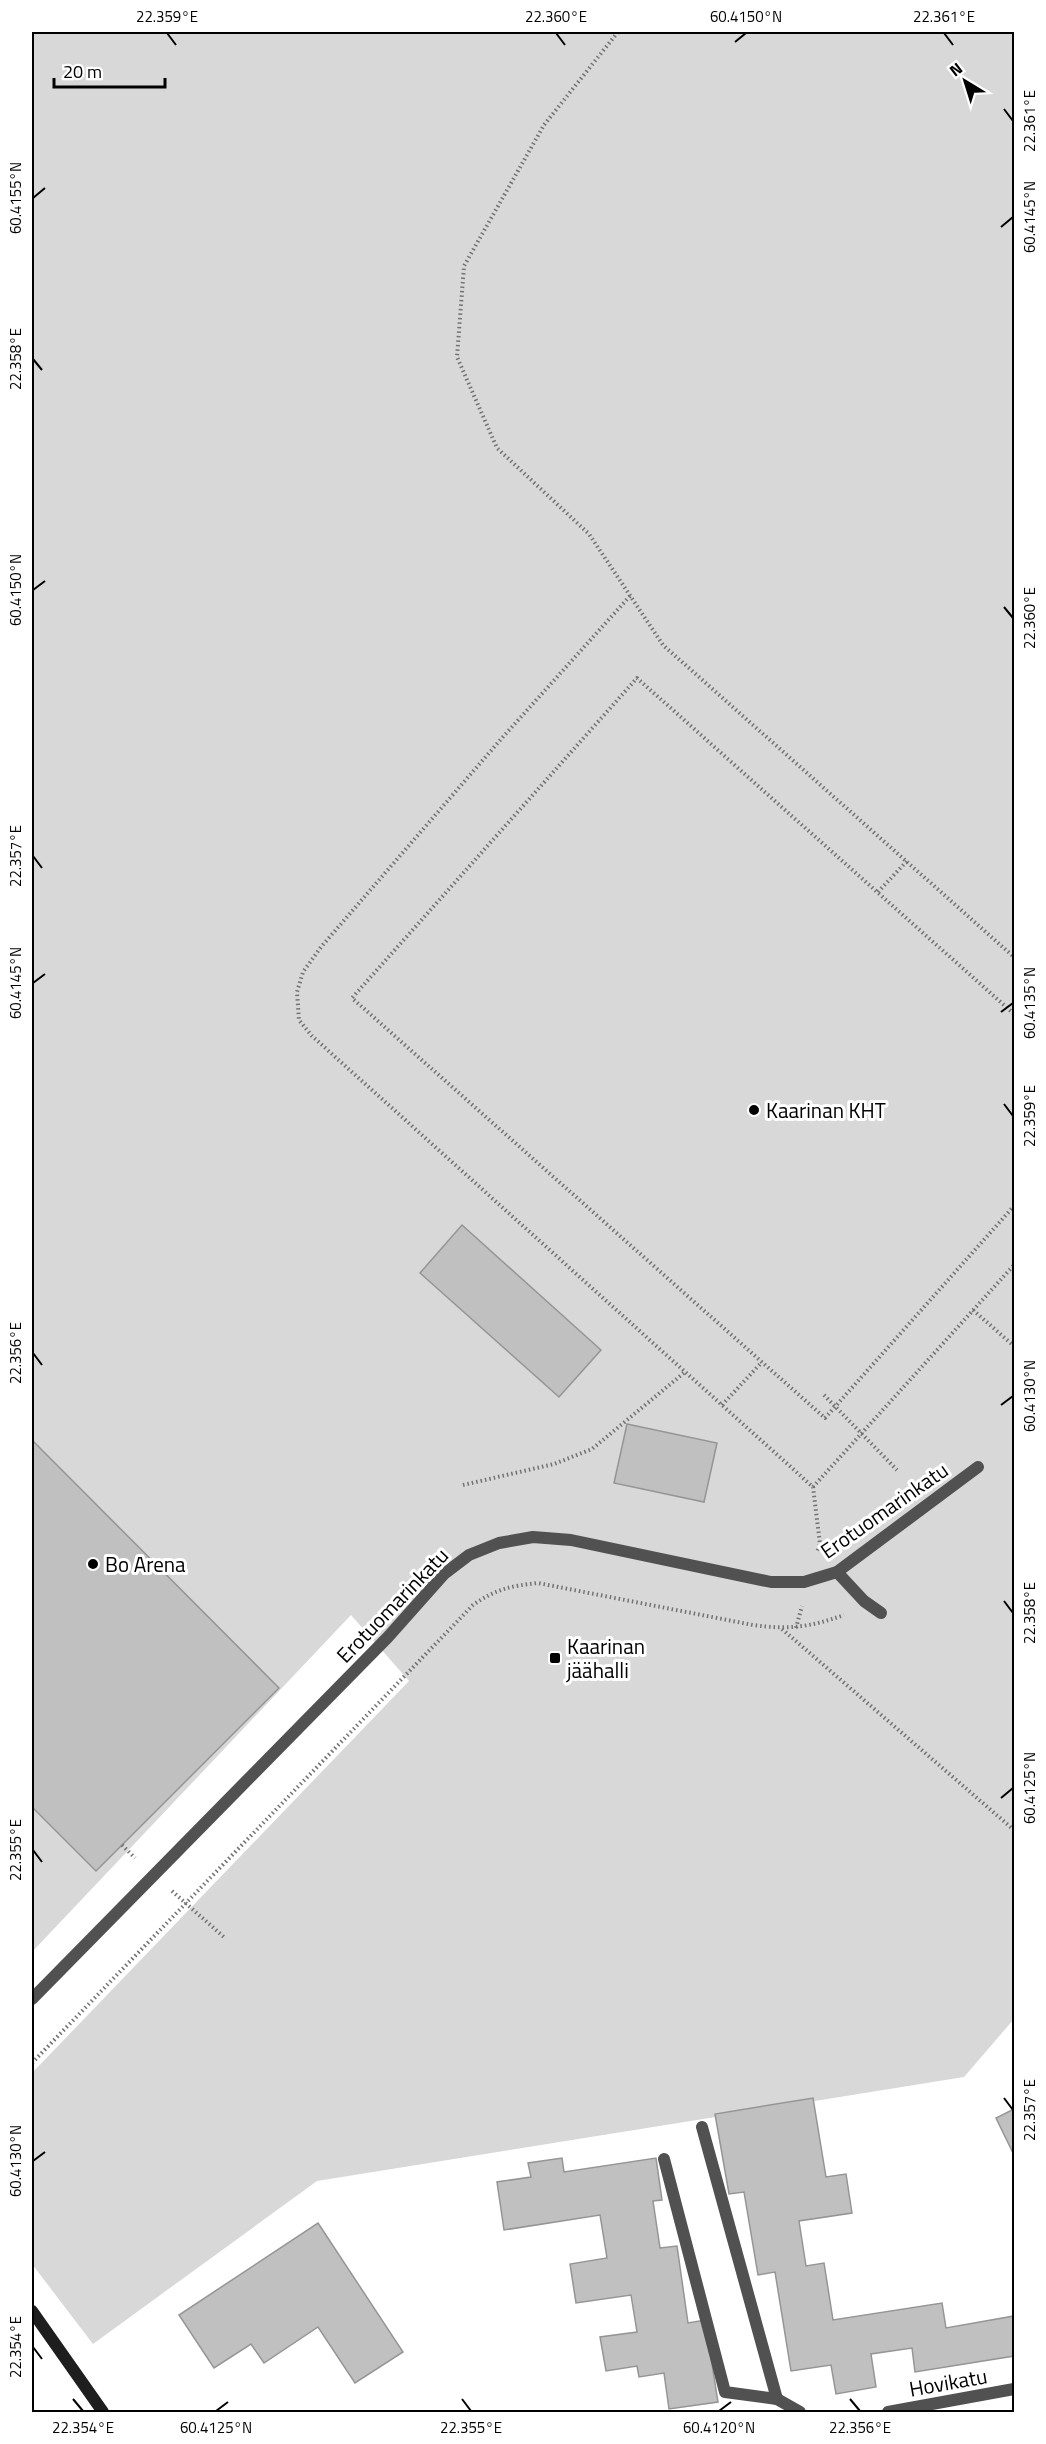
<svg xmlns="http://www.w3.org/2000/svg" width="1046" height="2444" font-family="'Titillium Web',sans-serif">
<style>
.green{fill:#d8d8d8}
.building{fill:#c0c0c0;stroke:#959595;stroke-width:1.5}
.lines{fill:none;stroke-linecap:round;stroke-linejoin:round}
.path{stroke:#737373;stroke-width:4;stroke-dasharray:1.5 3;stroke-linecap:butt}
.lane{stroke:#515151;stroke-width:12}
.street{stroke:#515151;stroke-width:12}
.secondary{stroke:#1e1e1e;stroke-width:12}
.ticks{fill:none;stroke:#000;stroke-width:2}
.poi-dot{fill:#000;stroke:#fff;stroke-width:2}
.labels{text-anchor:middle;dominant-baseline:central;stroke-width:6;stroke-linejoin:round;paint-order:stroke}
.poi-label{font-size:21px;fill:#000;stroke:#fff;text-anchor:start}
.street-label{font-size:21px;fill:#000;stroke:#fff}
.neatline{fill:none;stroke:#000;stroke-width:2}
.ticks-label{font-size:15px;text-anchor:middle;fill:#000}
</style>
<rect width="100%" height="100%" fill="#fff"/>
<path class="green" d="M32 32H1014V2019L964 2077 317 2181 93 2344 32 2264V2073L409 1681 351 1615 32 1952Z"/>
<g class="building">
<path d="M462 1225 601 1350 559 1397 420 1273Z"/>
<path d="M627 1424 717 1443 704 1502 614 1483Z"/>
<path d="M32 1440 279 1688 96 1871 32 1807Z"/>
<path d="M813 2098 826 2177 846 2174 852 2213 799 2221 806 2266 824 2263 833 2320 942 2303 946 2328 1014 2316V2356L915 2372 912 2348 871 2354 876 2387 836 2394 831 2365 791 2371 775 2272 758 2275 744 2192 729 2194 715 2114Z"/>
<path d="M1014 2109V2155L996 2118Z"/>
<path d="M562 2158 564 2172 656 2158 662 2200 653 2201 660 2248 677 2246 688 2323 705 2320 718 2402 669 2409 664 2373 639 2377 637 2366 606 2371 600 2337 637 2332 631 2295 576 2303 570 2264 607 2258 600 2215 504 2230 497 2182 531 2177 528 2163Z"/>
<path d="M318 2223 403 2352 355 2383 318 2327 264 2363 251 2344 214 2368 179 2315Z"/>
</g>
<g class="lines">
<g class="path">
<path d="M618 32 544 125 464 266 457 357 497 448 589 534 663 645 1014 957"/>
<path d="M630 596 502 738 321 947 303 972 297 992 299 1020 312 1036 813 1487 820 1544 817 1552"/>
<path d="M878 892 907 861"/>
<path d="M1014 1014 637 678 352 998 825 1418 1014 1206"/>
<path d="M973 1310 1014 1346"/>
<path d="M824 1395 897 1470"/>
<path d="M722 1405 762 1362"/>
<path d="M463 1485 554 1464 592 1449 685 1372"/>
<path d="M813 1487 1014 1265"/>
<path d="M796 1628 802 1606"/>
<path d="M782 1629 1014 1830"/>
<path d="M122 1845 135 1858"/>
<path d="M172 1891 225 1938"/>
<path d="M32 2063 473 1605C496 1589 510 1586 538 1583L753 1625C789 1630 810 1627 844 1615"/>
</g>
<g class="lane">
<path d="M837 1572 864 1601 881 1613"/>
<path d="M702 2127 777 2399 800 2412"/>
<path d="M664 2159 725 2392 777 2399"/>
</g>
<g class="street">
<path d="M32 1999 388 1637 444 1574 469 1555 499 1543 533 1537 571 1540 771 1582H804L837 1572 978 1467"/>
<path d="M888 2412 1014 2389"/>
</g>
<path class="secondary" d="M32 2311 103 2412"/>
</g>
<path class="ticks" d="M167 33 176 45M556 33 565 45M944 33 953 45M735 42 746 33M1004 109 1013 121M33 198 45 188M1001 227 1013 217M33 359 42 370M33 590 45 581M1004 607 1013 618M33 856 42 868M33 983 45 974M1001 1012 1013 1003M1004 1104 1013 1116M33 1353 42 1365M1001 1405 1013 1396M1004 1601 1013 1613M1001 1798 1013 1788M33 1850 42 1862M1004 2098 1013 2110M33 2161 45 2152M33 2347 42 2359M73 2399 83 2411M462 2399 471 2411M850 2399 860 2411M216 2411 228 2402M719 2411 731 2402"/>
<g class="poi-dot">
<circle cx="754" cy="1110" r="6"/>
<circle cx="93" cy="1564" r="6"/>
<rect x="549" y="1652" width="12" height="12" rx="3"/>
</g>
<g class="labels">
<g class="poi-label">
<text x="766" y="1110">Kaarinan KHT</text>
<text x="105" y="1564">Bo Arena</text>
<text x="567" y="1646">Kaarinan<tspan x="567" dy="24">jäähalli</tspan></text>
</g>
<g class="street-label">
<text transform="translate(884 1510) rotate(-35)">Erotuomarinkatu</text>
<text transform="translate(392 1605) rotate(-46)">Erotuomarinkatu</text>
<text transform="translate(948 2382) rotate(-10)">Hovikatu</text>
</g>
</g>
<rect width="1046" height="2444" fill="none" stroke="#ffffff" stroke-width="66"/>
<g transform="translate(965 81) rotate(322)" stroke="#ffffff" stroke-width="4.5" paint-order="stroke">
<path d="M0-4.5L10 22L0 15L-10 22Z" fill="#000000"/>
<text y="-9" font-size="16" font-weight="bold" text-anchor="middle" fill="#000000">N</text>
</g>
<path d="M54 78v9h111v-9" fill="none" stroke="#000000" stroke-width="3"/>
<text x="63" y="78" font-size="18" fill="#000000" stroke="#ffffff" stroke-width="4.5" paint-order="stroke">20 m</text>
<rect x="33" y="33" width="980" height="2378" class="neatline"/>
<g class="ticks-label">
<text x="167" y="22">22.359°E</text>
<text x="556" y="22">22.360°E</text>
<text x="746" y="22">60.4150°N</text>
<text x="944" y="22">22.361°E</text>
<text transform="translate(1030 121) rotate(-90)" y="5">22.361°E</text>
<text transform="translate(16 198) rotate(-90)" y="5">60.4155°N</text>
<text transform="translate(1030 217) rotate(-90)" y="5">60.4145°N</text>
<text transform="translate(16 359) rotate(-90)" y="5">22.358°E</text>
<text transform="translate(16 590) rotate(-90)" y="5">60.4150°N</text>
<text transform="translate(1030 618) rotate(-90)" y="5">22.360°E</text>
<text transform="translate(16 856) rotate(-90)" y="5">22.357°E</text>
<text transform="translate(16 983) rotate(-90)" y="5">60.4145°N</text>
<text transform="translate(1030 1003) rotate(-90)" y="5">60.4135°N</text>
<text transform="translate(1030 1116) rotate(-90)" y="5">22.359°E</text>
<text transform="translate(16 1353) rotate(-90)" y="5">22.356°E</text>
<text transform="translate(1030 1396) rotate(-90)" y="5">60.4130°N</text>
<text transform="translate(1030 1613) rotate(-90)" y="5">22.358°E</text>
<text transform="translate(1030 1788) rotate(-90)" y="5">60.4125°N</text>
<text transform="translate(16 1850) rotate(-90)" y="5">22.355°E</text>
<text transform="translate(1030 2110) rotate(-90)" y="5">22.357°E</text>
<text transform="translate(16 2161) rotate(-90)" y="5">60.4130°N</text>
<text transform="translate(16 2347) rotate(-90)" y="5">22.354°E</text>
<text x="83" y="2433">22.354°E</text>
<text x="216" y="2433">60.4125°N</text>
<text x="471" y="2433">22.355°E</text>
<text x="719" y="2433">60.4120°N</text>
<text x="860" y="2433">22.356°E</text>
</g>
</svg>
